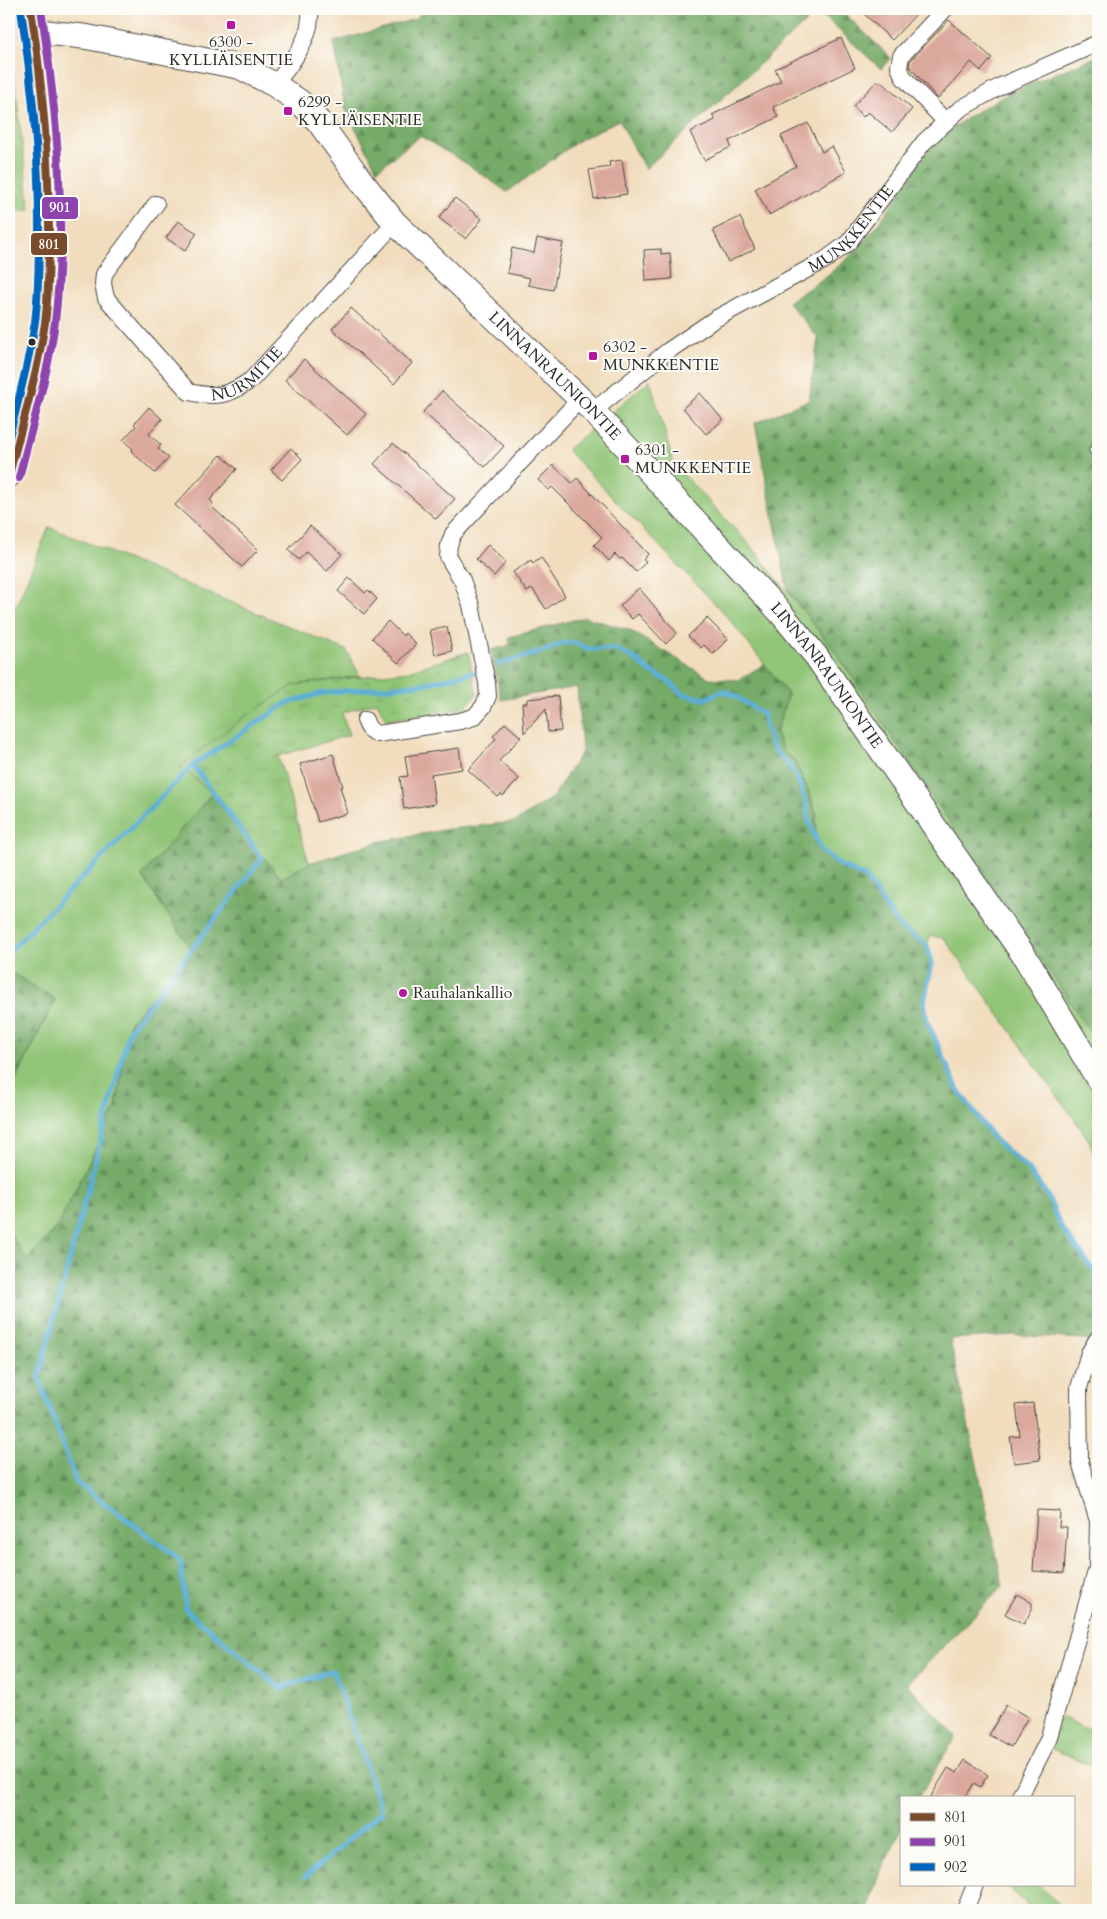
<svg xmlns="http://www.w3.org/2000/svg" width="1107" height="1919" font-family="Cardo,serif">
<style>
.built{fill:#f1d5bd}
.grass{fill:#91c577;stroke:#5e7851}
.forest{fill:url(#forest-firs);stroke:#506a4a}
.park{fill:url(#park-tufts);stroke:#5e7851}
.lines{fill:none;stroke-linecap:round;stroke-linejoin:round}
.stream{stroke:#5baed6;stroke-width:5}
.building{fill:#dba89d}
.lane-casing{stroke:#494641;stroke-width:11}
.street-casing{stroke:#494641;stroke-width:18}
.secondary-casing{stroke:#494641;stroke-width:26}
.lane{stroke:#fff;stroke-width:9}
.street{stroke:#fff;stroke-width:16}
.secondary{stroke:#fff;stroke-width:24}
.bus-1-casing{stroke:#fdfcf7;stroke-width:11}
.bus-2-casing{stroke:#fdfcf7;stroke-width:11}
.bus-3-casing{stroke:#fdfcf7;stroke-width:11}
.bus-1{stroke:#7a4b2a;stroke-width:8}
.bus-2{stroke:#8e44ad;stroke-width:8}
.bus-3{stroke:#0065bd;stroke-width:8}
.poi-dot{fill:#b5179e;stroke:#fdfcf7;stroke-width:2}
.bus-dot{fill:#2b2b2b;stroke:#fdfcf7;stroke-width:2}
.labels{text-anchor:middle;dominant-baseline:central;stroke-width:4;stroke-linejoin:round;paint-order:stroke}
.poi-label{font-size:16px;fill:#2b2b2b;stroke:#fdfcf7;text-anchor:start}
.street-label{font-size:16px;fill:#2b2b2b;stroke:#fdfcf7}
.line-badge{stroke:#fdfcf7;stroke-width:2}
.badge-label{font-size:14px;text-anchor:middle;font-weight:bold;fill:#fff}
</style>
<defs>
<pattern id="forest-firs" width="22" height="20" patternUnits="userSpaceOnUse" patternTransform="scale(1.25)"><rect width="22" height="20" fill="#74aa68"/><path d="M5 1l3.5 6h-7zM16 11l3.5 6h-7z" fill="#5f8b56"/></pattern>
<pattern id="park-tufts" width="24" height="20" patternUnits="userSpaceOnUse" patternTransform="scale(1.25)"><rect width="24" height="20" fill="#91c577"/><path d="M3 7l-1-3M5 7V3M7 7l1-3M15 17l-1-3M17 17v-4M19 17l1-3" fill="none" stroke="#7da967"/></pattern>
</defs>
<rect width="100%" height="100%" fill="#fdfcf7"/>
<filter id="ink" filterUnits="userSpaceOnUse"><feTurbulence type="fractalNoise" baseFrequency=".02" numOctaves="2"/><feDisplacementMap in="SourceGraphic" scale="10" xChannelSelector="R" yChannelSelector="G"/><feConvolveMatrix kernelMatrix="1 2 1 2 8 2 1 2 1" color-interpolation-filters="sRGB"/></filter>
<filter id="wash" filterUnits="userSpaceOnUse"><feTurbulence type="fractalNoise" baseFrequency=".0096" numOctaves="4" result="noise"/><feDisplacementMap in="SourceGraphic" scale="20" xChannelSelector="R" yChannelSelector="G"/><feGaussianBlur stdDeviation="1.12" result="paint"/><feColorMatrix in="noise" values="0 0 0 0 0 0 0 0 0 0 0 0 0 0 0 0 0 1.4 0 .05"/><feComposite in="paint" operator="in"/></filter>
<g filter="url(#wash)">
<rect width="100%" height="100%" fill="#f1ddbd"/>
<path class="built" d="M103 9H291L281 31 267 40 234 39Z"/>
<g class="grass">
<path d="M9 52 16 91 30 210 9 212Z"/>
<path d="M650 380 674 465 751 546 834 650 1098 1044V1164L1089 1140 944 938 930 936 927 945 899 926 866 878 838 864 821 850 816 834V814L809 792 794 760 783 751 776 733 788 694 725 614 567 450Z"/>
<path d="M49 527 346 650 360 676 294 685 180 766 212 793 142 876 194 953 130 1021 116 1107 58 1226 27 1260 9 1232V1095L55 1000 9 971V623Z"/>
</g>
<g class="forest">
<path d="M427 9H840L891 58 881 69 818 11 645 169 619 120 581 139 507 192 467 164 420 136 377 170 345 108 334 42 415 19Z"/>
<path d="M1098 56V1044L834 650 788 591 755 423 809 400 818 338 788 302C825 278 853 259 879 223 896 200 910 172 928 151 973 102 1039 81 1098 56Z"/>
<path d="M585 617 629 630 709 678 739 680 764 664 788 694 776 733 783 751 794 760 809 792 816 814V834L821 850 838 864 866 878 899 926 927 945 932 963 924 1002 927 1021 958 1090 994 1139 1028 1169 1047 1195 1061 1227 1090 1266 1098 1273V1472L1092 1386 1097 1352 1085 1339 1013 1335 950 1339 1003 1586 907 1684 956 1736 918 1798H901V1830L881 1871 868 1910H9V1232L27 1260 58 1226 116 1107 130 1021 194 953 142 876 212 793 281 878 309 863 377 842 449 829 515 822 553 797 582 751 577 687 501 700 491 650 510 645 509 637Z"/>
<path d="M9 971 55 999 9 1095Z"/>
</g>
<g class="park">
<path d="M468 652 477 694 465 708 386 720 377 702 342 713 349 735 278 756 309 863 281 878 212 793 180 766 243 718 294 685 408 671Z"/>
<path d="M1061 1716 1082 1727 1097 1731C1096 1744 1098 1755 1098 1768L1048 1747Z"/>
<path d="M1006 1885H1039L1065 1910H1033Z"/>
</g>
<g class="lines">
<g class="stream">
<path d="M498 664 538 653 564 643H576L587 649H615L634 658 648 670 670 682 682 694 705 699 722 691 732 694 763 714 766 728 774 750 788 764 798 780 806 802 809 822 821 850 838 864 866 878 899 926 927 945 932 963 924 1002 927 1021 958 1090 994 1139 1028 1169 1047 1195 1061 1227 1090 1266 1098 1273"/>
<path d="M193 765 262 858 129 1031 39 1377 76 1482 180 1559 186 1610 280 1688 333 1671 382 1811 305 1877"/>
<path d="M9 952 193 765 287 703 323 693 424 684 475 672"/>
</g>
</g>
<g id="blocks">
<g class="building">
<path d="M859 9H921L892 40Z"/>
<path d="M949 20 992 58 981 71 971 62 938 99 909 66 910 61Z"/>
<path d="M841 38 855 68 773 107 778 117 729 141 731 147 704 160 690 132 715 120 712 115 781 81 775 69Z"/>
<path d="M876 82H881L912 109 892 132 868 112 863 117 853 106Z"/>
<path d="M808 123 822 152 832 146 846 172 769 215 755 189 796 166 781 136Z"/>
<path d="M622 160 627 194 594 199 589 170 610 167 609 162Z"/>
<path d="M455 198 482 219 466 239 439 218Z"/>
<path d="M740 217 755 249 728 262 713 230Z"/>
<path d="M178 221 197 233 185 251 166 238Z"/>
<path d="M537 238 563 243 553 290 528 285 530 278 507 273 512 248 534 253Z"/>
<path d="M661 249V254L670 253 672 279 646 281 644 250Z"/>
<path d="M351 308 412 363 394 384 332 329Z"/>
<path d="M304 359 366 414 347 435 285 380Z"/>
<path d="M442 391 504 446 485 467 423 412Z"/>
<path d="M700 393 723 420 706 434 683 408Z"/>
<path d="M149 407 162 419 149 434 161 445 158 449 169 458 155 473 131 451 133 449 123 440 136 426 134 424Z"/>
<path d="M393 443 455 499 436 519 374 464Z"/>
<path d="M291 448 302 459 282 480 271 470Z"/>
<path d="M221 455 237 469 210 500 213 503 211 506 258 550 242 567 175 505Z"/>
<path d="M553 465 572 483 577 478 648 554 643 560 646 562 636 572 622 558 620 559 615 554 609 561 594 545 602 537 552 487 549 490 538 480Z"/>
<path d="M310 526 342 554 327 571 306 552 299 560 288 550Z"/>
<path d="M488 545 506 562 494 576 476 559Z"/>
<path d="M541 557 565 596 546 609 532 588 527 592 513 572 531 560 533 563Z"/>
<path d="M349 578 365 593 368 590 377 599 364 614 338 591Z"/>
<path d="M639 588 677 633 666 644 638 614 632 619 620 606Z"/>
<path d="M707 618 728 639 713 654 704 645 701 648 688 636Z"/>
<path d="M388 621 403 636 405 633 416 644 398 663 372 638Z"/>
<path d="M447 627 452 651 435 655 430 630Z"/>
<path d="M558 696 561 731 548 732 546 709 524 733 522 703H527V699Z"/>
<path d="M505 723 521 737 499 761 519 779 503 796 501 794 498 797 468 770 496 739 493 736Z"/>
<path d="M459 748 462 769 431 774 435 804 404 809 400 777 408 776 405 756Z"/>
<path d="M333 754 343 787H340L348 813 318 822 300 764Z"/>
<path d="M1033 1403 1040 1460 1014 1463 1010 1437 1020 1436 1016 1405Z"/>
<path d="M1037 1510 1060 1511 1059 1527H1067L1064 1573 1033 1571Z"/>
<path d="M1017 1594 1032 1603V1609L1024 1624 1005 1614Z"/>
<path d="M1006 1705 1028 1717 1011 1747 989 1735Z"/>
<path d="M965 1760 988 1775 980 1787 974 1783 965 1798H930L948 1768 957 1773Z"/>
</g>
</g>
</g>
<g filter="url(#ink)">
<use href="#blocks" fill-opacity="0" stroke="#494641" stroke-width="1"/>
<g class="lines">
<g class="lane-casing">
<path id="lane" d="M1094 450 1098 446"/>
</g>
<g class="street-casing">
<g id="street">
<path d="M945 9 901 56 899 67 904 78 945 121"/>
<path d="M275 85C291 63 313 38 310 9"/>
<path id="s1" d="M156 204 104 274 103 284 106 298 189 392C217 398 228 396 251 380L395 223"/>
<path id="s2" d="M593 411 668 351 715 319 825 260 848 243 924 142 960 109 1001 86 1098 43"/>
<path d="M365 720C368 728 370 731 378 734L460 721 474 717 483 707 488 696 487 683 471 605 462 580 448 557 449 545 453 534 580 399"/>
<path d="M1019 1798 1048 1740 1097 1568 1098 1521 1080 1462 1079 1388 1089 1353 1098 1338"/>
<path d="M965 1910 975 1885"/>
</g>
</g>
<g class="secondary-casing">
<g id="secondary">
<path id="s3" d="M34 31 87 37 240 67 275 85 300 102 319 122 362 182 395 223 593 411 780 612 816 656 1025 957 1098 1079"/>
<path d="M9 475C24 418 42 360 47 301 49 279 49 258 49 236 50 160 43 84 31 9"/>
</g>
</g>
<use href="#lane" class="lane"/>
<use href="#street" class="street"/>
<use href="#secondary" class="secondary"/>
<g class="bus-1-casing">
<path id="bus-1" d="M9 475C22 425 37 375 45 323 49 292 49 260 49 229 49 155 42 82 31 9"/>
</g>
<g class="bus-2-casing">
<path id="bus-2" d="M19 478C32 426 48 375 55 322 67 219 57 111 41 9"/>
</g>
<g class="bus-3-casing">
<path id="bus-3" d="M9 437C19 399 29 361 35 322 39 291 39 259 39 227 39 154 32 82 21 10"/>
</g>
<use href="#bus-1" class="bus-1"/>
<use href="#bus-2" class="bus-2"/>
<use href="#bus-3" class="bus-3"/>
</g>
</g>
<g class="poi-dot">
<rect x="226" y="20" width="10" height="10" rx="2.5"/>
<rect x="283" y="106" width="10" height="10" rx="2.5"/>
<rect x="588" y="351" width="10" height="10" rx="2.5"/>
<rect x="620" y="454" width="10" height="10" rx="2.5"/>
<circle cx="403" cy="993" r="5"/>
</g>
<circle class="bus-dot" cx="32" cy="342" r="4.5"/>
<g class="labels">
<g class="poi-label">
<text x="231" y="42" text-anchor="middle">6300 -<tspan x="231" dy="18">KYLLIÄISENTIE</tspan></text>
<text x="298" y="102">6299 -<tspan x="298" dy="18">KYLLIÄISENTIE</tspan></text>
<text x="603" y="347">6302 -<tspan x="603" dy="18">MUNKKENTIE</tspan></text>
<text x="635" y="450">6301 -<tspan x="635" dy="18">MUNKKENTIE</tspan></text>
<text x="413" y="993">Rauhalankallio</text>
</g>
<g class="street-label">
<text stroke="none"><textPath href="#s2" startOffset="318">MUNKKENTIE</textPath></text>
<text stroke="none"><textPath href="#s1" startOffset="302">NURMITIE</textPath></text>
<text stroke="none"><textPath href="#s3" startOffset="654">LINNANRAUNIONTIE</textPath></text>
<text stroke="none"><textPath href="#s3" startOffset="1059">LINNANRAUNIONTIE</textPath></text>
</g>
</g>
<g class="line-badge">
<rect x="41" y="196" width="38" height="24" rx="5" fill="#8e44ad"/>
<rect x="30" y="232" width="38" height="24" rx="5" fill="#7a4b2a"/>
</g>
<g class="badge-label">
<text x="60" y="212">901</text>
<text x="49" y="249">801</text>
</g>
<rect width="1107" height="1919" fill="none" stroke="#fdfcf7" stroke-width="30"/>
<rect x="900" y="1796" width="175" height="90" fill="#fdfcf7" stroke="#a9a8a5"/>
<rect x="910" y="1813" width="25" height="8" fill="#7a4b2a" stroke="#a9a8a5"/>
<text x="944" y="1822" font-size="15" fill="#2b2b2b">801</text>
<rect x="910" y="1838" width="25" height="8" fill="#8e44ad" stroke="#a9a8a5"/>
<text x="944" y="1846" font-size="15" fill="#2b2b2b">901</text>
<rect x="910" y="1863" width="25" height="8" fill="#0065bd" stroke="#a9a8a5"/>
<text x="944" y="1872" font-size="15" fill="#2b2b2b">902</text>
</svg>
